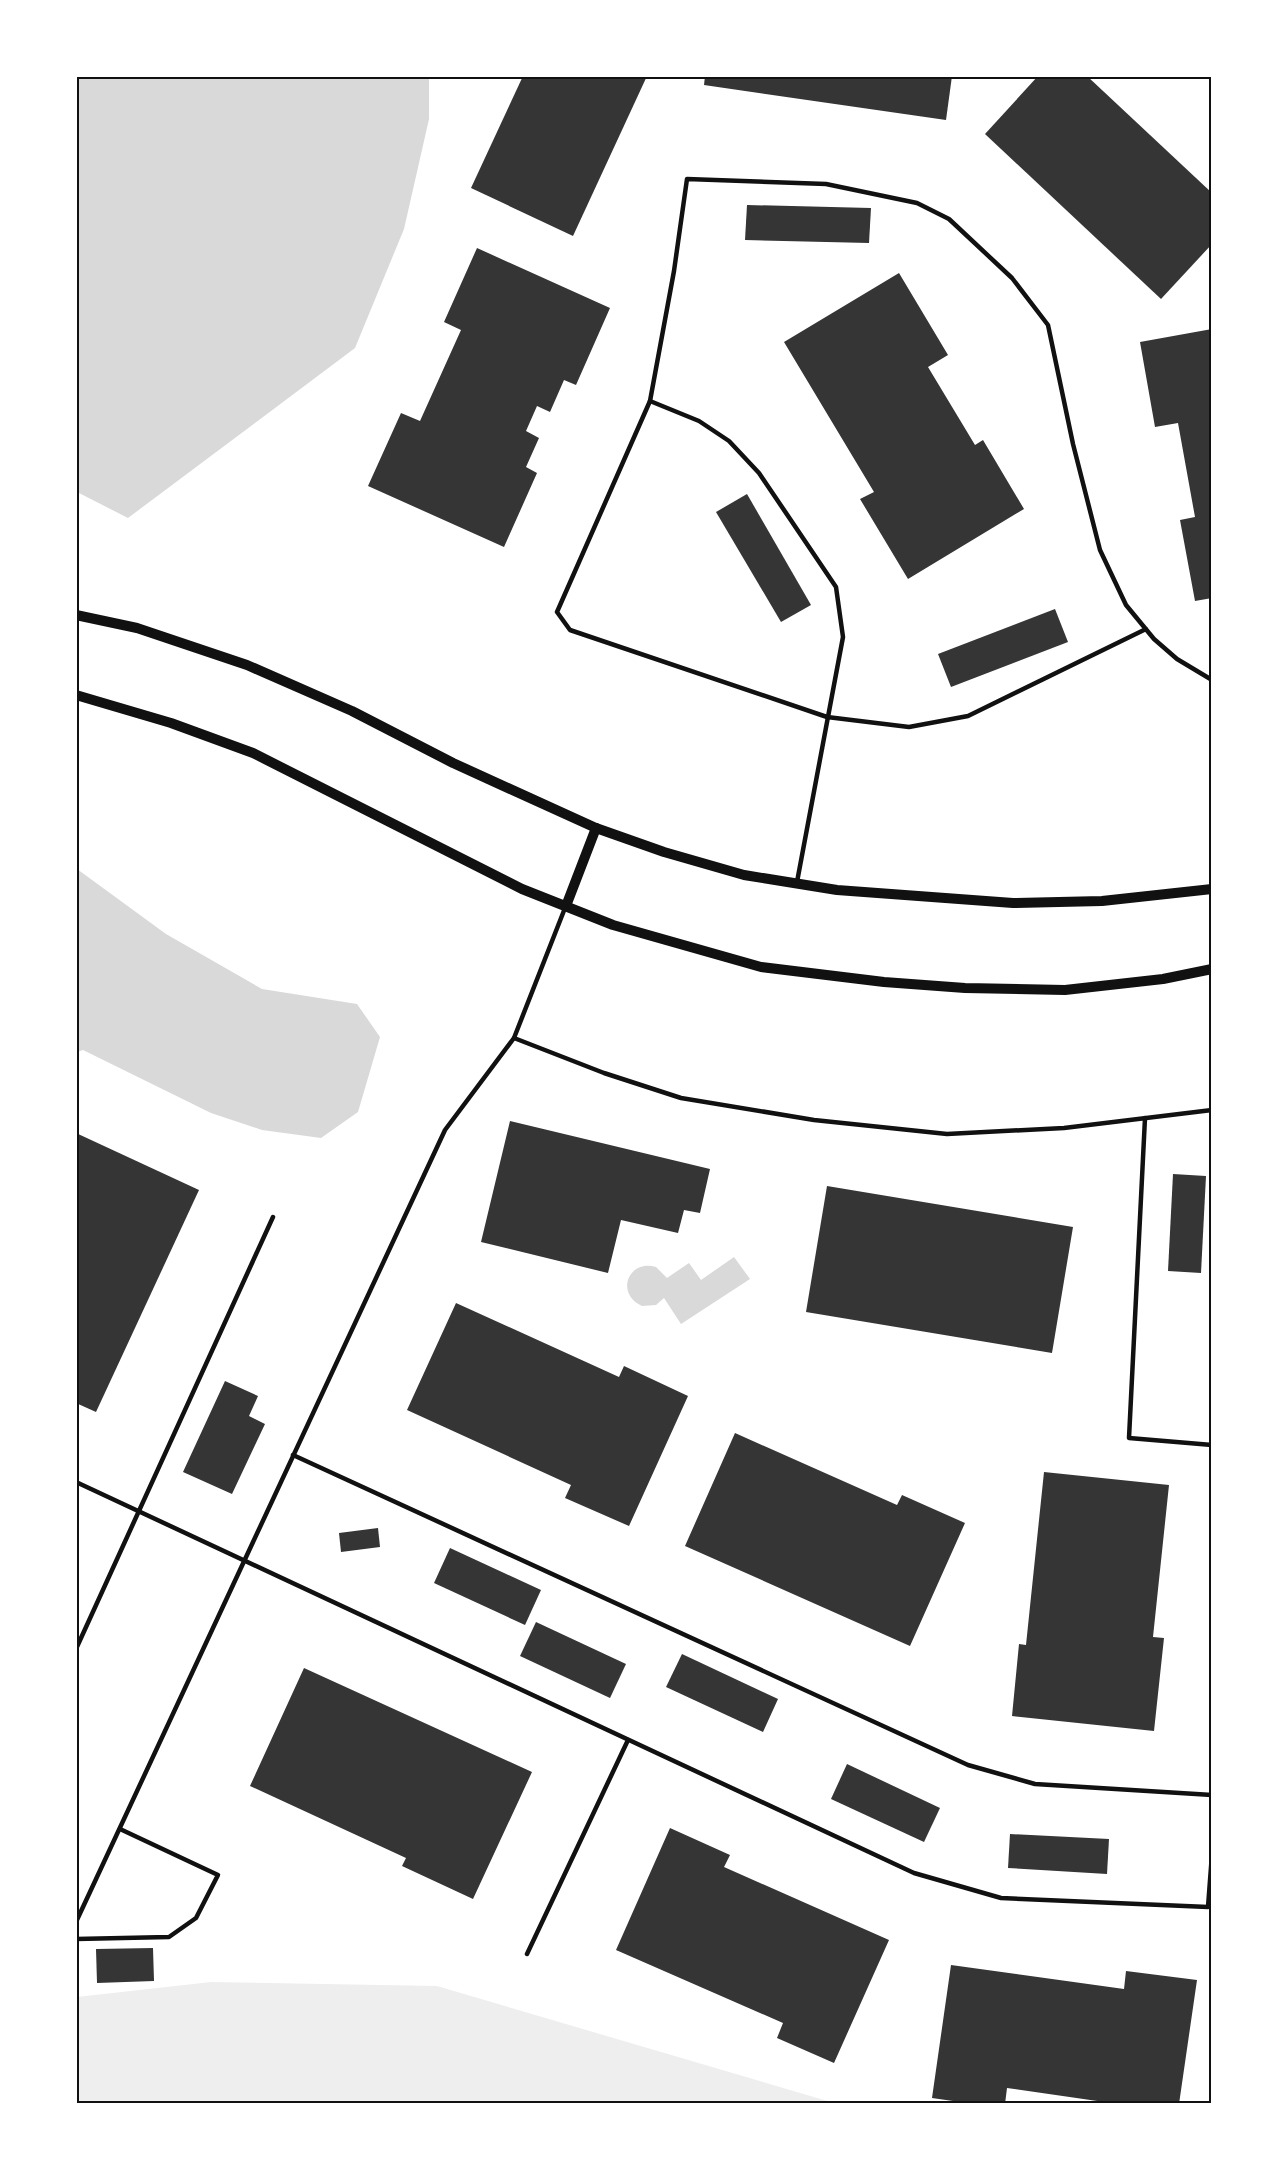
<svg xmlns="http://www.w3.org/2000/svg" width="1288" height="2180" font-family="'Public Sans',sans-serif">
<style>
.green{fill:#eee}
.water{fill:#d9d9d9}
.building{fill:#353535}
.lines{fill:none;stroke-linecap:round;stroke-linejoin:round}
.service{stroke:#111;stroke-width:4.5}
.tertiary{stroke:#111;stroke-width:10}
.neatline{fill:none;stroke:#111;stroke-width:2}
</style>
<rect width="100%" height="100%" fill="#fff"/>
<path class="green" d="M211 1982 437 1986 834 2103H77V1997Z"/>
<g class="water">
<path d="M76 77H429V119L404 229 355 348 128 518 77 492Z"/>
<path d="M77 869 166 934 262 989 357 1004 380 1037 358 1112 321 1138 262 1130 211 1113 83 1050 77 1052Z"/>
<path d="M734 1257 750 1279 681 1324 664 1298 656 1305 642 1306C615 1294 628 1259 656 1267L667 1278 689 1263 701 1280Z"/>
</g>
<g class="building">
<path d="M523 76H647L573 236 471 188Z"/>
<path d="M705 76H952L946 120 704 85Z"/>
<path d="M1038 76H1087L1212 193V244L1161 299 985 134Z"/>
<path d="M747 205 871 208 869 243 745 240Z"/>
<path d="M477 248 610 308 576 385 564 380 550 412 537 406 526 431 539 438 526 467 537 473 504 547 368 486 401 413 420 421 461 330 444 322Z"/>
<path d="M899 273 948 355 928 367 975 445 983 440 1024 509 908 579 860 499 874 492 784 342Z"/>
<path d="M1212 329V598L1195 601 1180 520 1195 517 1178 423 1155 427 1140 342Z"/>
<path d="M747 494 811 605 781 622 716 512Z"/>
<path d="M1055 609 1068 642 951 687 938 654Z"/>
<path d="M510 1121 710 1169 700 1213 684 1210 678 1233 621 1220 608 1273 481 1242Z"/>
<path d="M76 1133 199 1190 96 1412 76 1403Z"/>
<path d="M1173 1174 1206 1176 1201 1273 1168 1271Z"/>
<path d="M827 1186 1073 1227 1052 1353 806 1312Z"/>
<path d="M456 1303 619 1377 624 1366 688 1396 629 1526 565 1498 571 1485 407 1410Z"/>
<path d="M225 1381 258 1396 249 1416 265 1424 232 1494 183 1472Z"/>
<path d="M735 1433 897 1505 902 1495 965 1523 910 1646 685 1546Z"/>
<path d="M1044 1472 1169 1485 1153 1637 1164 1638 1154 1731 1012 1716 1019 1644 1026 1645Z"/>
<path d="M378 1528 380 1547 341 1552 339 1533Z"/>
<path d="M450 1548 541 1590 525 1625 434 1583Z"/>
<path d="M536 1622 626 1664 610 1698 520 1656Z"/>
<path d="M682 1654 778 1699 763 1732 666 1687Z"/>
<path d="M304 1668 532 1772 473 1899 402 1866 406 1858 250 1786Z"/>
<path d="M847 1764 940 1808 924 1842 831 1799Z"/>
<path d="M670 1828 730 1855 724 1867 889 1940 834 2063 777 2038 783 2023 616 1950Z"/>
<path d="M1010 1834 1109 1839 1107 1874 1008 1868Z"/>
<path d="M153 1948 154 1981 97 1983 96 1949Z"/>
<path d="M951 1965 1124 1989 1126 1971 1197 1980 1179 2104H1118L1007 2088 1005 2104H974L932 2098Z"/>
</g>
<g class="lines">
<g class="service">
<path d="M650 401 699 421 729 441 759 473 836 587 843 637 797 882"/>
<path d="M1146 629 968 716 909 727 827 717 570 630 557 612 650 401 674 271 687 179 826 184 917 203 949 219 1012 278 1048 325 1073 444 1100 550 1126 605 1154 639 1177 659 1212 680"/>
<path d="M514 1038 604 1073 681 1098 814 1120 947 1134 1064 1128 1212 1110"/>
<path d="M1145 1118 1129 1438 1212 1445"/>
<path d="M293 1455 968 1765 1035 1784 1212 1795"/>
<path d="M76 1482 914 1873 1001 1898 1208 1907 1212 1854"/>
<path d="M76 1649 273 1217"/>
<path d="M76 1922 445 1130 514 1038 565 908"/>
<path d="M76 1939 169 1937 196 1918 218 1875 120 1829"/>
<path d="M527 1954 628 1740"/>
</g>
<g class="tertiary">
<path d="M76 615 137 628 247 665 352 711 453 763 596 828 664 852 744 875 837 890 1013 903 1102 901 1212 889"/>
<path d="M76 695 171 723 253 753 522 889 613 925 761 967 884 982 965 988 1065 990 1163 979 1212 969"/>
<path d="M566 906 596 828"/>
</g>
</g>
<rect width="1288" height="2180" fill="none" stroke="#ffffff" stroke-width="156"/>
<rect x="78" y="78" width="1132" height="2024" class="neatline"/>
</svg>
